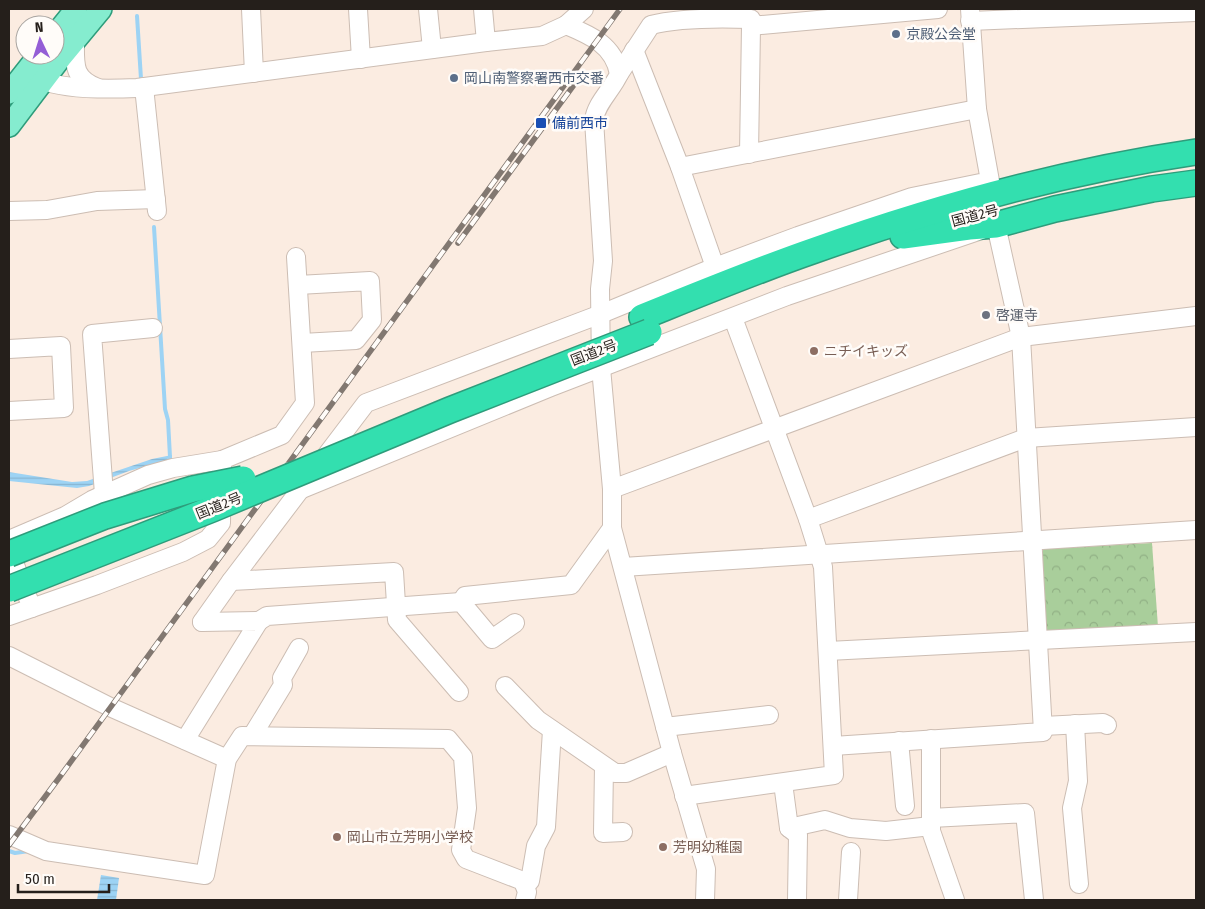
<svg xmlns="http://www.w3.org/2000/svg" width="1205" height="909" font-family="'Fira Sans Condensed','Noto Sans JP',sans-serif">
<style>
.forest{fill:url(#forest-crowns)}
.water{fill:url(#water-rules)}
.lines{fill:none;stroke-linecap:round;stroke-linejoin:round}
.stream{stroke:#9dd3f4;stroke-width:4}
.minor-casing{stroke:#ccbdb3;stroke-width:20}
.major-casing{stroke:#2e9c7b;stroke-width:24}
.highway-casing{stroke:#2e9c7b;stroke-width:28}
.minor{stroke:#fff;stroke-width:18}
.major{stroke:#85eccf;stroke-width:21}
.highway{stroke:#33dfaf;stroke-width:25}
.rail-casing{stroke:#827871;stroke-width:5.5}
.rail{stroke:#fffcf9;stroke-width:4;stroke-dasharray:11;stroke-linecap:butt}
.highway-bridge-casing{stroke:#2e9c7b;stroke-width:28;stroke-linecap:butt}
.highway-bridge{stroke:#33dfaf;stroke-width:25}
.service-dot{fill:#5c6f8a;stroke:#fffcf9;stroke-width:2}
.transit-dot{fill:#1a4fb4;stroke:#fffcf9;stroke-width:2}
.worship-dot{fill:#6b7280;stroke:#fffcf9;stroke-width:2}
.education-dot{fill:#8d6e63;stroke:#fffcf9;stroke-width:2}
.labels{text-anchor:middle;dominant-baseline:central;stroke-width:5;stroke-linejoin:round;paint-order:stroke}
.service-label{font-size:14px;fill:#4e5e75;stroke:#fffcf9;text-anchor:start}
.transit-label{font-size:14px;fill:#164399;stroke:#fffcf9;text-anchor:start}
.street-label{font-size:14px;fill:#251f1b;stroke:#fffcf9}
.worship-label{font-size:14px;fill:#5b616d;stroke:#fffcf9;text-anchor:start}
.education-label{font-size:14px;fill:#785e54;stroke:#fffcf9;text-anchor:start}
</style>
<defs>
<pattern id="forest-crowns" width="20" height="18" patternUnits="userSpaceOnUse" patternTransform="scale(1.25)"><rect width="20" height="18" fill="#a9ce9b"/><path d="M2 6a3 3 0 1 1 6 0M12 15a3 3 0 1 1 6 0" fill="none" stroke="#91b085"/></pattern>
<pattern id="water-rules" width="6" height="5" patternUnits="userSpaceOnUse" patternTransform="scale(1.25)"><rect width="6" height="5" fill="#9dd3f4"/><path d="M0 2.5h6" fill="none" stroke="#87b5d1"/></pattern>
</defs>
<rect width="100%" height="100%" fill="#fbece1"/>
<path class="forest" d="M1152 543 1158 627 1049 634 1046 630 1041 553 1044 549Z"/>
<g class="water">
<path d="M172 455V459L129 471 89 486 77 488 9 481V472L72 482 87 481 152 459Z"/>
<path d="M101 875 119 878 116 900H97Z"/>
</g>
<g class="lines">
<g class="stream">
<path d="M137 16 141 79"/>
<path d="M154 227 165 409 168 420 170 457 169 458"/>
<path d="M9 851 15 853 29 851"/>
</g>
<g class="minor-casing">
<g id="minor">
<path d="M251 9 254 73"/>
<path d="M358 9 361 59"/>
<path d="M428 9 432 49"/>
<path d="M483 9 486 42"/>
<path d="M970 21 1196 12"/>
<path d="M566 25 584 9"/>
<path d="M75 40C75 64 72 78 98 88"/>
<path d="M634 50 680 167 715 267"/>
<path d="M34 73C37 75 40 79 43 80 64 90 113 89 137 88L486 42 542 36 566 25C590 35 614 45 619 74 612 90 596 103 594 120L603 261 600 289 601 368 612 489V528L672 753 706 869 705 900"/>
<path d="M619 74 651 25C678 18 723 18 751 19V26L938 9"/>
<path d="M144 87 157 211"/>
<path d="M749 154 751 26"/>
<path d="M680 167 977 109"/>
<path d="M9 211 47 210 97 201 156 199"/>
<path d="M298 285 370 281 372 320 356 340 302 343"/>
<path d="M9 349 61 346 64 408 9 411"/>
<path d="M222 460 282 435 305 403 296 257"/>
<path d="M302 489 551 387 787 296 996 225 1021 337 1043 732 833 746"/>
<path d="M612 489 1021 337 1196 316"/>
<path d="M104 494 92 334 153 328"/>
<path d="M808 519 1026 438 1196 427"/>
<path d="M9 540 65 516 92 500 148 475 173 468 222 460 221 523 208 539 183 552 97 585 9 616"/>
<path d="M9 550 32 608"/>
<path d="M623 567 1196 530"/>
<path d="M231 581 394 572 397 620 459 692"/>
<path d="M461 602 465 596 571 585 612 528"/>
<path d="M259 621 267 616 461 602 492 639 515 623"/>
<path d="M202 622 231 581 366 403 601 314 715 267 798 236 912 197 990 181 977 109 970 9"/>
<path d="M828 651 1196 632"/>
<path d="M9 656 110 707 227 759"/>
<path d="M505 686 538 720 615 773H626L672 753"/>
<path d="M1075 724 1078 781 1072 808 1079 884"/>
<path d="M1043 726 1103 723 1107 725"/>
<path d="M665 727 769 715"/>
<path d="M252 736 283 685 282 678 299 648"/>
<path d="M931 739V831L955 900"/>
<path d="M185 740 259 621 202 622"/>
<path d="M899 741 905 806"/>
<path d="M604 766 603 833 623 832"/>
<path d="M783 783 789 828 798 835 797 900"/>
<path d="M684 796 834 775 823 567 808 519 733 318"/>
<path d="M931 818 1025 813 1034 900"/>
<path d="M789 828 825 820 850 828 886 831 931 826"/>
<path d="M9 835 46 851 205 875 227 759 242 736 448 739 463 757 467 808 461 850 466 859 523 881 527 892 525 900"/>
<path d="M525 886 530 881 536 846 546 827 552 730"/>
<path d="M848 900 851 852"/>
</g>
</g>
<g class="major-casing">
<g id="major">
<path d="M55 35 76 9"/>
<path d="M9 93 39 55"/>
<path d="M9 126 62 56 101 9"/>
</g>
</g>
<g class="highway-casing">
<g id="highway">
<path d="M903 236 969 227 996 225 1055 209 1152 189 1196 183"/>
<path d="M642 317C699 294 757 270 815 250 939 206 1066 171 1196 152"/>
</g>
</g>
<use href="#minor" class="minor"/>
<use href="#major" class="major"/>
<use href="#highway" class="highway"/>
<g class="rail-casing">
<g id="rail">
<path d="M458 243 579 78"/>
<path d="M9 845 59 778 620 9"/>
</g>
</g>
<use href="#rail" class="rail"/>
<g class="highway-bridge-casing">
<g id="highway-bridge">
<path d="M9 554 105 516 193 489 243 479"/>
<path d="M9 589 212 509 450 410 649 332"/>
</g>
</g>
<use href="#highway-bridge" class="highway-bridge"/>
</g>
<g class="service-dot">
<circle cx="896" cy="34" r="5"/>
<circle cx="454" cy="78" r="5"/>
</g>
<rect class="transit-dot" x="535" y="117" width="12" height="12" rx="2.5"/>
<circle class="worship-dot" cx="986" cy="315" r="5"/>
<g class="education-dot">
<circle cx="814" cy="351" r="5"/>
<circle cx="337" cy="837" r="5"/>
<circle cx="663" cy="847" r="5"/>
</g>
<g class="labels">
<g class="service-label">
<text x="906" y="34">京殿公会堂</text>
<text x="464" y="78">岡山南警察署西市交番</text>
</g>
<g class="transit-label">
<text x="552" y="123">備前西市</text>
</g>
<g class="street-label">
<text transform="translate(975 216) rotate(-15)">国道2号</text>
<text transform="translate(594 353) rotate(-21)">国道2号</text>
<text transform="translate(219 506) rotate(-22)">国道2号</text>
</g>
<g class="worship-label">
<text x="996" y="315">啓運寺</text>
</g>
<g class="education-label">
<text x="824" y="351">ニチイキッズ</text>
<text x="347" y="837">岡山市立芳明小学校</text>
<text x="673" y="847">芳明幼稚園</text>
</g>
</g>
<rect width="1205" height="909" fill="none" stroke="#251f1b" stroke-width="20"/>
<g transform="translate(40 40) rotate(356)"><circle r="24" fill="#fffcf9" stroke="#a8a4a0"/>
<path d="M0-4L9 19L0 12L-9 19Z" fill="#945ed6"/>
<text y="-8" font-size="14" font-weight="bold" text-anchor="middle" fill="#251f1b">N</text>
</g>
<path d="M18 884v8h91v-8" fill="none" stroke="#251f1b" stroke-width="2.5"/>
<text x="25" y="884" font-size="15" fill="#251f1b" stroke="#fffcf9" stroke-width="4" paint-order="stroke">50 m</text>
</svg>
